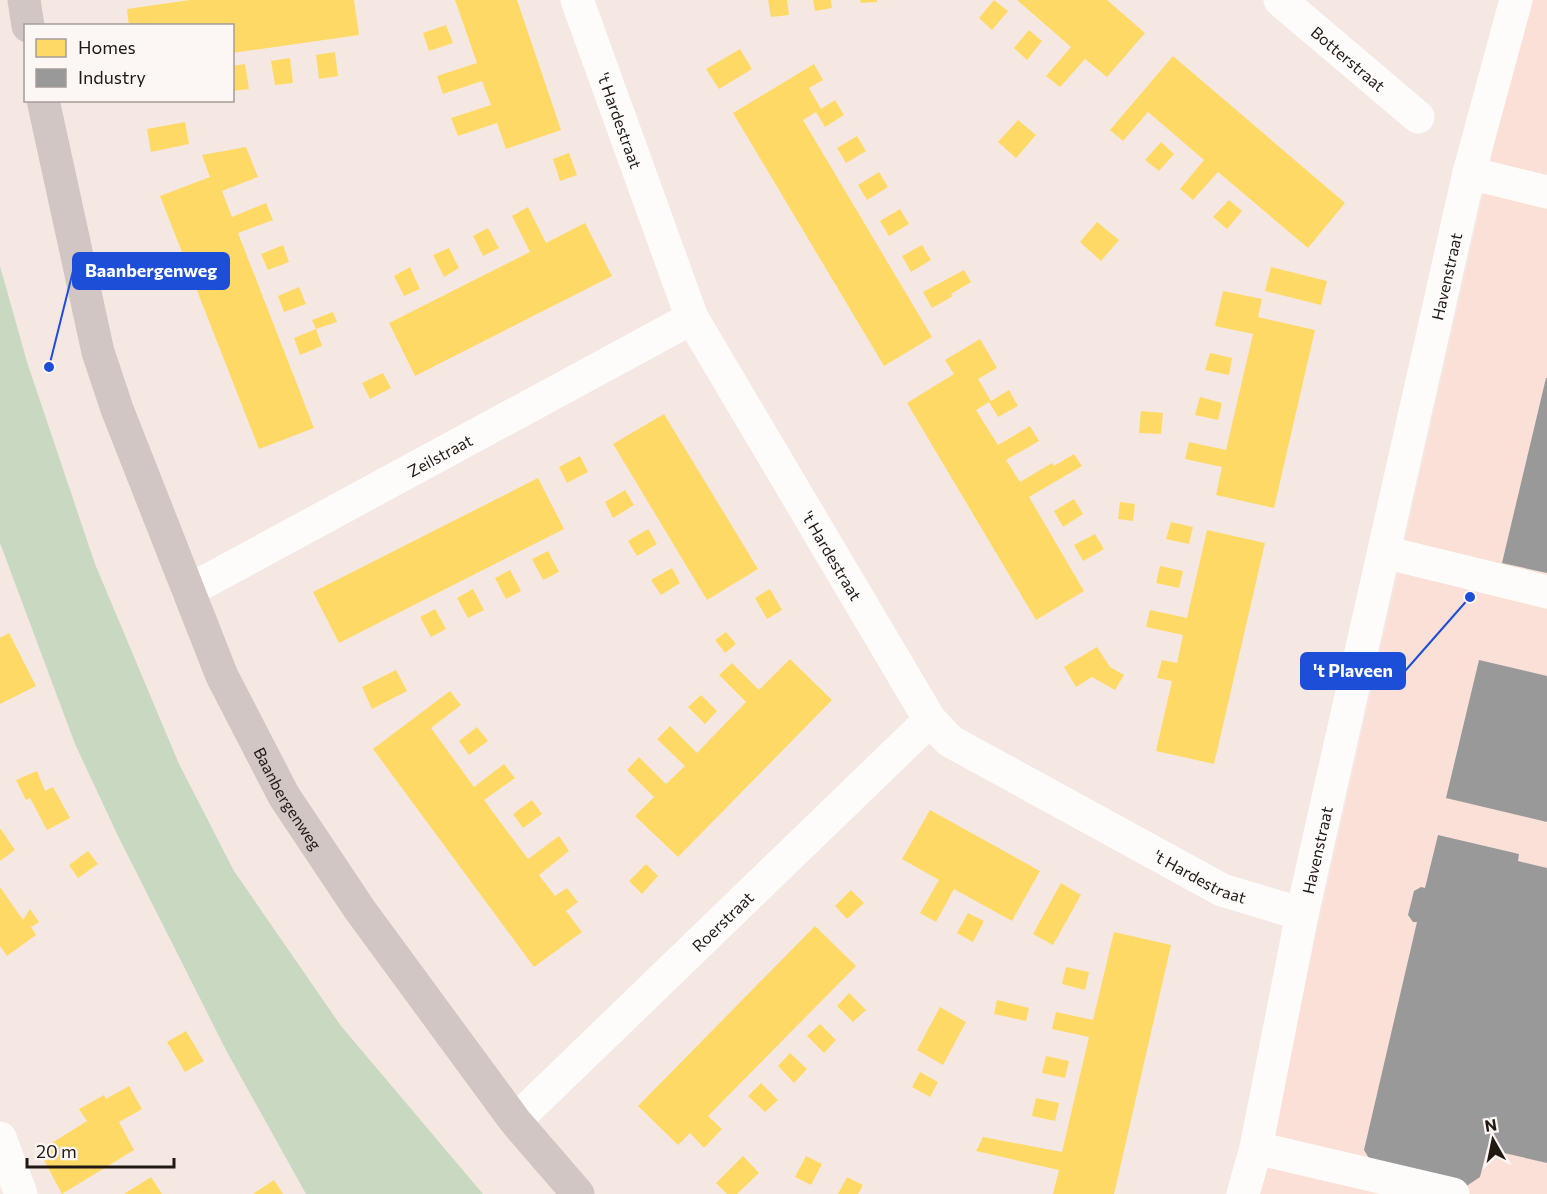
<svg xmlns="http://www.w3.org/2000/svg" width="1547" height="1194" font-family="Commissioner,sans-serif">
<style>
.built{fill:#fae0d6}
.green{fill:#c9d8c1}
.homes{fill:#ffd966}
.industry{fill:#999}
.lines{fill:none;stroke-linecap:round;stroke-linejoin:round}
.minor{stroke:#fefcfb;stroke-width:33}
.major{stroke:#d2c6c5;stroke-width:33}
.labels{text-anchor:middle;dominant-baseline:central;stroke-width:6;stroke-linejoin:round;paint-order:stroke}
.street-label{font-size:16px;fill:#211713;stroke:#fcf6f4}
.leader{fill:none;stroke:#1d4ed8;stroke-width:2}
.callout-dot{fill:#1d4ed8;stroke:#fcf6f4;stroke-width:2}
.callout{fill:#1d4ed8;stroke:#1d4ed8;stroke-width:2}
.callout-label{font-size:18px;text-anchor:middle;font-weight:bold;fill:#fff}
</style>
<rect width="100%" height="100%" fill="#f5e8e3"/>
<path class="built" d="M1527 0H1547V1194H1258Z"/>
<path class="green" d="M0 266 27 362 95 564 179 764 234 871 341 1026 483 1194H306L227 1052 118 836 75 744 0 543Z"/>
<g class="homes">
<path d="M190 0H354L359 35 232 53V26H129L127 9Z"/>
<path d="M455 0H517L561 130 506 149 497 123 458 136 451 118 491 105 482 81 443 94 437 76 477 63Z"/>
<path d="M768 0H787L789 15 771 17Z"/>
<path d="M813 0H831L832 8 815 11Z"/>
<path d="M860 0H877V2L861 3Z"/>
<path d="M994 0 1008 11 992 30 979 18Z"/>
<path d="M1017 0H1107L1145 33 1107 77 1085 59 1060 87 1046 76 1071 47Z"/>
<path d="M446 25 453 43 429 51 423 33Z"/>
<path d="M1029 30 1042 41 1027 60 1014 48Z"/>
<path d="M740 49 752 69 719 89 706 69Z"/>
<path d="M335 52 338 76 319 79 316 55Z"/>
<path d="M1173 56 1345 203 1308 248 1218 172 1193 200 1180 189 1204 160 1148 112 1123 141 1110 130Z"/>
<path d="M290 58 293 83 275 85 271 61Z"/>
<path d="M245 64 249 89 232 91V66Z"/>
<path d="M814 64 823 80 809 88 821 109 835 100 844 115 825 127 816 112 803 120 932 337 884 366 733 113Z"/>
<path d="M1018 120 1036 135 1016 158 998 142Z"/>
<path d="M185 122 189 144 151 152 147 129Z"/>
<path d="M857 136 866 151 846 163 837 148Z"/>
<path d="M1161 142 1174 154 1159 171 1145 160Z"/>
<path d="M246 147 258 177 222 191 232 217 266 203 273 220 238 233 314 428 259 449 160 196 210 177 202 155Z"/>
<path d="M569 153 577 175 560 181 553 159Z"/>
<path d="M879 172 888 187 867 200 858 185Z"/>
<path d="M1229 200 1242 211 1227 229 1213 217Z"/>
<path d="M528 207 546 243 585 223 612 276 415 376 389 323 530 252 512 216Z"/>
<path d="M900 209 909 224 889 236 880 221Z"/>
<path d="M1097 222 1119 240 1101 261 1080 242Z"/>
<path d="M488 228 499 248 483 256 473 236Z"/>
<path d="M283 245 289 262 268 270 261 254Z"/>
<path d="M922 245 931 260 911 272 902 256Z"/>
<path d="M449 248 459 268 444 277 433 255Z"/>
<path d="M410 267 420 289 404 296 394 276Z"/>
<path d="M1271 267 1327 281 1321 305 1265 291Z"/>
<path d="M964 270 971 282 951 294 953 296 932 308 923 292Z"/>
<path d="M299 287 306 304 284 312 278 296Z"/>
<path d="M1223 291 1262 299 1258 317 1315 330 1274 508 1216 495 1222 467 1185 459 1189 442 1226 450 1253 334 1215 326Z"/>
<path d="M333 312 337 322 316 329 322 346 300 355 294 338 316 329 312 320Z"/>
<path d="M980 339 997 368 978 379 991 401 1009 390 1018 406 998 417 989 402 976 410 998 445 1030 426 1039 441 1006 460 1020 482 1052 463 1054 466 1074 454 1082 466 1029 497 1084 591 1036 620 907 403 954 374 945 360Z"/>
<path d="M1210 353 1232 358 1229 375 1205 370Z"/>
<path d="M383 373 391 388 370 399 362 383Z"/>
<path d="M1200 397 1222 403 1218 420 1195 415Z"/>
<path d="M1141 411 1163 413 1161 434 1139 433Z"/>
<path d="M664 414 758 569 707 600 613 444Z"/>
<path d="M580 456 588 472 567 483 559 467Z"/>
<path d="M538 478 564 529 339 643 313 592Z"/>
<path d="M625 490 634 505 613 518 605 502Z"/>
<path d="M1074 499 1083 514 1063 527 1054 511Z"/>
<path d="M1120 502 1135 504 1133 521 1118 519Z"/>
<path d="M1171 522 1193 527 1189 544 1166 539Z"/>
<path d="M648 529 657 544 637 556 628 541Z"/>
<path d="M1207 530 1265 543 1214 764 1156 751 1172 681 1157 678 1162 660 1177 663 1183 635 1146 627 1150 610 1187 618Z"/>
<path d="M1095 534 1104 549 1083 561 1074 545Z"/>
<path d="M548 551 559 572 543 580 532 559Z"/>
<path d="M1160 566 1183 571 1179 588 1156 583Z"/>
<path d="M672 568 680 583 661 595 651 580Z"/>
<path d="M510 570 521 591 506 599 495 578Z"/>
<path d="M473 589 484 610 468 618 457 598Z"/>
<path d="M770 589 782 610 767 619 755 598Z"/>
<path d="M435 609 446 629 431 637 420 617Z"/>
<path d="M726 632 736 644 725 653 715 640Z"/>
<path d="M9 633 36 686 0 704V638Z"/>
<path d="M1097 647 1110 667 1124 675 1115 690 1092 677 1076 687 1064 667Z"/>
<path d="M790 659 832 700 678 857 635 816 654 797 627 770 639 757 666 784 685 766 657 739 670 726 697 753 746 702 719 675 732 663 759 690Z"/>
<path d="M396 670 407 691 372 709 362 687Z"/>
<path d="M450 691 461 705 431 728 474 787 504 764 515 778 484 800 501 823 528 859 559 836 569 851 539 875 555 896 567 888 578 902 566 911 582 932 534 967 373 749Z"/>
<path d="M701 695 717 711 705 724 688 707Z"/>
<path d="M477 727 488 741 469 755 459 741Z"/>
<path d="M37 771 45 791 53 787 70 818 47 830 30 798 26 800 16 780Z"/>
<path d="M532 800 542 814 523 828 513 814Z"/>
<path d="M930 810 1040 871 1012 921 954 889 936 922 920 913 939 880 902 859Z"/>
<path d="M0 828 15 850 0 861Z"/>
<path d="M88 851 98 864 78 878 69 865Z"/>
<path d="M646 864 658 876 642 894 629 881Z"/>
<path d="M1061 883 1081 895 1053 945 1033 934Z"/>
<path d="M0 887 23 920 30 909 39 922 31 927 36 935 7 956 0 946Z"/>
<path d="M851 890 864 903 847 919 835 906Z"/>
<path d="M968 913 984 921 973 942 957 933Z"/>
<path d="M815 926 856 966 708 1116 722 1129 704 1148 690 1133 678 1145 638 1106Z"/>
<path d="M1114 932 1171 945 1161 989 1114 1194H1053L1059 1170 976 1151 983 1137 1062 1152 1089 1037 1052 1029 1056 1012 1093 1020Z"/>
<path d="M1066 967 1089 972 1085 990 1062 984Z"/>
<path d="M849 993 866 1010 853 1022 837 1006Z"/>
<path d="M997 1000 1029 1008 1026 1021 994 1014Z"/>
<path d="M940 1007 966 1022 943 1065 917 1050Z"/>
<path d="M820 1024 836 1040 824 1053 807 1036Z"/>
<path d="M186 1031 204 1061 185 1072 167 1042Z"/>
<path d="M790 1053 807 1069 794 1083 778 1066Z"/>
<path d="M1046 1056 1069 1061 1065 1078 1042 1073Z"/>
<path d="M920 1072 938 1082 930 1097 912 1087Z"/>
<path d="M761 1083 778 1100 765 1112 748 1096Z"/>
<path d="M129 1086 142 1109 119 1122 134 1150 62 1194 39 1151 87 1121 79 1109 104 1095 106 1099Z"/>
<path d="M1036 1098 1059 1103 1055 1121 1032 1116Z"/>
<path d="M743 1156 759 1173 737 1194H727L716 1183Z"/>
<path d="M806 1156 822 1164 811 1185 795 1177Z"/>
<path d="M151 1177 162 1194H124Z"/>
<path d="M847 1177 863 1185 858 1194H838Z"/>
<path d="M274 1180 283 1194H253Z"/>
</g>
<g class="industry">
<path d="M1546 378H1547V573L1502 563Z"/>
<path d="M1479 660 1547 676V822L1446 798Z"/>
<path d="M1438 835 1519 854 1518 861 1547 868V1163L1487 1149 1480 1177 1462 1189 1375 1168 1364 1150 1417 922H1413L1408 915 1414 891 1421 887 1425 888Z"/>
</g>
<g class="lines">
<g class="minor">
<path id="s1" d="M577 0 692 318 930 720 950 741 1222 890 1302 914"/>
<path id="s2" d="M1280 0 1418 117"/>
<path d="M1469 173 1547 192"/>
<path d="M1384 552 1547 592"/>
<path id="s3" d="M188 591 692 318"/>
<path id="s4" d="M515 1121 930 720"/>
<path d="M0 1138 21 1194"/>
<path d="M1256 1148 1453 1194"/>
<path id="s5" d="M1243 1194 1256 1148 1302 914 1469 173 1516 0"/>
</g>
<g class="major">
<path d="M24 0 28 26"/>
<path id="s6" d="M43 100 98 352 117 409 222 676 284 796 360 910 515 1121 578 1194"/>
</g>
</g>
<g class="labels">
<g class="street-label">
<text stroke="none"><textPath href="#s2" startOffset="90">Botterstraat</textPath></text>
<text stroke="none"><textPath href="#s1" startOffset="128">'t Hardestraat</textPath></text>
<text stroke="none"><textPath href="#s5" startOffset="940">Havenstraat</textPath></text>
<text stroke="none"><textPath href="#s3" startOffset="286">Zeilstraat</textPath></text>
<text stroke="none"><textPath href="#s1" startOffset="614">'t Hardestraat</textPath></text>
<text stroke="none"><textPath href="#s6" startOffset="744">Baanbergenweg</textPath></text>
<text stroke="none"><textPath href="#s5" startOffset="352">Havenstraat</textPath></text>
<text stroke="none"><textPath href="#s1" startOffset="1119">'t Hardestraat</textPath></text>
<text stroke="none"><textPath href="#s4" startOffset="288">Roerstraat</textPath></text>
</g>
</g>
<path class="leader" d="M49 367L73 271M1470 597L1405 671"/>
<g class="callout-dot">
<circle cx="49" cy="367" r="6"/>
<circle cx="1470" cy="597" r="6"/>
</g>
<g class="callout">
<rect x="73" y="253" width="156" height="36" rx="6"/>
<rect x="1301" y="653" width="104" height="36" rx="6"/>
</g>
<g class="callout-label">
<text x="151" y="277">Baanbergenweg</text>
<text x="1353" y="677">'t Plaveen</text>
</g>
<rect x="24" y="24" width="210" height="78" fill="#fcf6f4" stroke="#a49d9a" stroke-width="1.5"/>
<rect x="36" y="39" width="30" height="18" fill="#ffd966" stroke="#a49d9a" stroke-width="1.5"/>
<text x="78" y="54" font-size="18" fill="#211713">Homes</text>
<rect x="36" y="69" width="30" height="18" fill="#999999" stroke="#a49d9a" stroke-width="1.5"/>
<text x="78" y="84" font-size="18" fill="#211713">Industry</text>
<g transform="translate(1493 1140) rotate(351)" stroke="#fcf6f4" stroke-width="4.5" paint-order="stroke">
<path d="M0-4.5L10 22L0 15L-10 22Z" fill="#211713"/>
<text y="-9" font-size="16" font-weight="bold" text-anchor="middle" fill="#211713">N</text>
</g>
<path d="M27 1158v9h147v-9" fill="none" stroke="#211713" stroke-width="3"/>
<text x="36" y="1158" font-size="18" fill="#211713" stroke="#fcf6f4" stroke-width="4.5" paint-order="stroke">20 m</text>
</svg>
